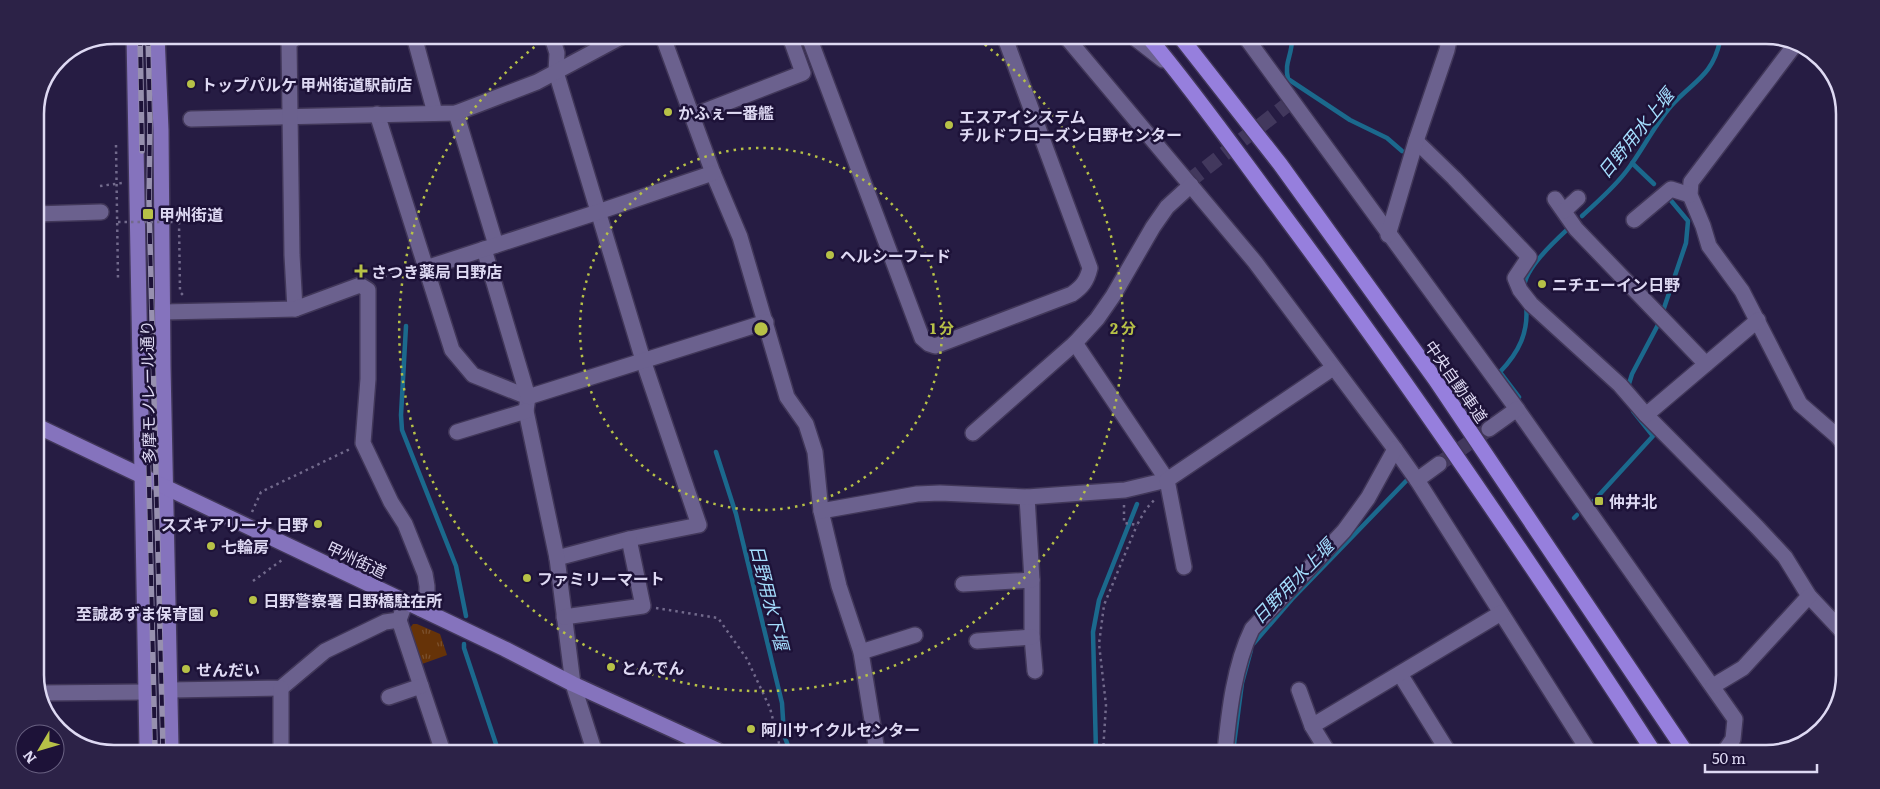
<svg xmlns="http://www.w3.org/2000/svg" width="1880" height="789" font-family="Literata,'Noto Sans JP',serif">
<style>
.grass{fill:url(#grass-tufts)}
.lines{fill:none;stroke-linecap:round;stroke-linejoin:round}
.stream{stroke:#1b698d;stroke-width:4.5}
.minor-tunnel{stroke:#42385d;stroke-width:15;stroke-dasharray:15 8;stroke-linecap:butt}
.minor-casing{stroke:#413759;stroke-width:18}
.major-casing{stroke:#413759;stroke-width:18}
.highway-casing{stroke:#413759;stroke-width:18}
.path{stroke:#726a8c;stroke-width:2.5;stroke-dasharray:2.5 4;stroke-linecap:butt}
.minor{stroke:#6b618e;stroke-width:15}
.major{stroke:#8573bd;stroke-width:15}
.highway{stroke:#967fdd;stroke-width:15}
.rail-casing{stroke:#9790af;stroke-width:5.5}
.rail{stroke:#1d1238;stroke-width:4;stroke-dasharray:11;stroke-linecap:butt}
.path-bridge{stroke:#726a8c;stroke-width:2.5;stroke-dasharray:2.5 4;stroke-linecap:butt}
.ring{fill:none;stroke:#b7c147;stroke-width:2.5;stroke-dasharray:2.5 5}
.poi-dot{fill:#b7c147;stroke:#1d1238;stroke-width:2}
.labels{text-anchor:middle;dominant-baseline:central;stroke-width:5;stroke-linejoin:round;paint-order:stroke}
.poi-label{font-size:16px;font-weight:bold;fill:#ded9f3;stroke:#1d1238;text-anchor:start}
.street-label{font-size:16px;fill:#ded9f3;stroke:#1d1238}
.water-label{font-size:18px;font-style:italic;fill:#a4ddfd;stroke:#1d1238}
.rim{fill:none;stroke:#ded9f3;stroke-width:2.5}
.centre{fill:#b7c147;stroke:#1d1238;stroke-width:2.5}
.ring-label{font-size:15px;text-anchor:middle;font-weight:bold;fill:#b7c147;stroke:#1d1238;stroke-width:5;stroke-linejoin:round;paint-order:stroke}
</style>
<defs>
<pattern id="grass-tufts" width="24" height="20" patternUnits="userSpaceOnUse" patternTransform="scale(1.25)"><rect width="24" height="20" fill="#663308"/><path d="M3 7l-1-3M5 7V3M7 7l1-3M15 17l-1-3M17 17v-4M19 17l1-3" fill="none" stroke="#7b502c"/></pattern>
</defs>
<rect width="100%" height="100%" fill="#261c43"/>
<path class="grass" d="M413 624H417L440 634 447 655 422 664 410 628Z"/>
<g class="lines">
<g class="stream">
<path d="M1292 39C1292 56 1284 62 1288 79L1350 120 1387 138 1402 151"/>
<path d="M1632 163 1654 184"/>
<path d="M1582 216C1598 201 1615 187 1628 169 1643 149 1654 126 1671 106 1693 81 1712 77 1720 41"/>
<path d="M1524 287C1526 267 1555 241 1570 227"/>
<path d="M1663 311 1686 243 1688 221 1668 197"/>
<path d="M406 326 401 415 402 430 456 566 466 616"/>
<path d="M1628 387 1632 374 1660 321"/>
<path d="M1519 397 1500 372C1519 352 1529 332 1526 305"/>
<path d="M716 452 736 514 782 703 784 735 790 751"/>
<path d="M1590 505 1653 436 1633 411"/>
<path d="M1574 518 1577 515"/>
<path d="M1254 643 1292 599 1408 479"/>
<path d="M464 644V648L498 750"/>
<path d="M1096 752 1093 632 1099 600 1137 504"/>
<path d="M1233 752 1242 683 1251 650"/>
</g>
<g class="minor-tunnel">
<path d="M1188 182 1292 101"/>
<path d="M1439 464 1489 429"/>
</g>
<g class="minor-casing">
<g id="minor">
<path d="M414 36 435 113"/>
<path d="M552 37 557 53 556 72 643 360 699 525 629 539 557 558"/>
<path d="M663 37 713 173 740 237 787 397 806 424 815 452 821 511 839 586 861 652 877 751"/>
<path d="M809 37 922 338 929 344 935 346 1072 294C1082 287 1087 281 1090 268L1005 38"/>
<path d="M1067 38 1255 262 1395 449 1417 480 1590 753"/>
<path d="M1136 39 1163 60"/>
<path d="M1247 39 1517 409 1735 719 1733 739 1723 754"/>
<path d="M1797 42 1691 182 1690 195 1703 226 1709 246 1742 291 1800 404 1837 436 1842 442"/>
<path d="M456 113 496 245"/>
<path d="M377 114 452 350 473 375 528 397 526 411 557 558 573 684 594 750"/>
<path d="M692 116 803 73 790 37"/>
<path d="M191 119 456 113 537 82 621 37"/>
<path d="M1416 141 1454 178 1529 257 1515 278 1520 290 1531 304 1620 385 1646 415 1757 527 1785 557 1809 596 1840 629"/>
<path d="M1555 199 1576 229 1706 364"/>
<path d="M1564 211 1578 198"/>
<path d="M35 214 101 212"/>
<path d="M1634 220 1671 189 1690 195"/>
<path d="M1388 235 1416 141 1447 50 1449 40"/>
<path d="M484 249 528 397 766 322"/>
<path d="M426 268 598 212 713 173"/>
<path d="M295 309 292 255 289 43 297 36"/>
<path d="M163 312 295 309 360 285 368 290V379L363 443 391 502 405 524 425 574 427 586V596L421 609"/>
<path d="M1646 415 1758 320"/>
<path d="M1489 429 1517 409"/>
<path d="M457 432 526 411"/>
<path d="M973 433 1075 343 1097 319 1113 296 1153 227 1167 207 1191 185"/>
<path d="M1417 480 1439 464"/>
<path d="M1027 497 1032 580V637L1035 671"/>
<path d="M821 511 917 494 940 493 1027 497 1125 490 1167 480 1075 343"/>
<path d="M1184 567 1167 480 1333 368"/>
<path d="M963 584 1032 580"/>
<path d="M564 617 643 606 629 539"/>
<path d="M399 620 442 749"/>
<path d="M977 641 1032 637"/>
<path d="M861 652 915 635"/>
<path d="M1400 674 1449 753"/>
<path d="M1713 686 1743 668 1809 596"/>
<path d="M170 690 281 688 325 651 385 622 399 620 406 601"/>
<path d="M1299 690 1312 726 1328 752"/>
<path d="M40 693 146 692"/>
<path d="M389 697 421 686"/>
<path d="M1312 726 1501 613"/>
<path d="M281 749V688"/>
<path d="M1225 752C1229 712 1234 666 1252 629L1344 531 1368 498 1395 449"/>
</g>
</g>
<g class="major-casing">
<g id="major">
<path d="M134 35 147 748"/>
<path d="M157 35 161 130 163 367 171 748"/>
<path d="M35 425 505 649 573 684 717 750"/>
</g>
</g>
<g class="highway-casing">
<g id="highway">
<path d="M1150 39C1197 95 1239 155 1283 214 1413 389 1536 570 1655 754"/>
<path d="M1182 39 1280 164 1435 379 1687 754"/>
</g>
</g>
<g class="path">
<path d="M100 186 122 183"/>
<path d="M179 222 180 292 184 296"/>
<path d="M378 279 410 267"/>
<path d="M1124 505V523L1137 525 1146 509 1156 498"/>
<path d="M252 512 261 492 350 449"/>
<path d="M253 581 282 560"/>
<path d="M656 608 718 618 747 659 770 708 781 751"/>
<path d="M1103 752 1106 705 1099 644 1104 605 1137 525"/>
</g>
<use href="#minor" class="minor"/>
<use href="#major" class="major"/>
<use href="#highway" class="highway"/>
<g class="rail-casing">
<g id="rail">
<path d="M140 35 142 151"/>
<path d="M148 35 150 119 149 202 163 748"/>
<path d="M148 443 155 748"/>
</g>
</g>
<use href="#rail" class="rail"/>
<g class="path-bridge">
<path d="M116 145 118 279"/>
<path d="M118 222H179"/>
</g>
</g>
<g class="ring">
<circle cx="761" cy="329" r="181"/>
<path d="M979 40A362 362 0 1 1 546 38"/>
</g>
<g class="poi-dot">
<circle cx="191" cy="84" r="5"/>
<circle cx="668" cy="112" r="5"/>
<circle cx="949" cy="125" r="5"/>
<rect x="142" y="208" width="12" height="12" rx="2.5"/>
<circle cx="830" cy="255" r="5"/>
<path d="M358.5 263.5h5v5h5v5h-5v5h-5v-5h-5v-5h5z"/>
<circle cx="1542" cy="284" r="5"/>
<rect x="1594" y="496" width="10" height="10" rx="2.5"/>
<circle cx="318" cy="524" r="5"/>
<circle cx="211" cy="546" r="5"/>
<circle cx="527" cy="578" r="5"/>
<circle cx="253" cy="600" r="5"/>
<circle cx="214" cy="613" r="5"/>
<circle cx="611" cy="667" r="5"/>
<circle cx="186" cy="669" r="5"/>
<circle cx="751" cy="729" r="5"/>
</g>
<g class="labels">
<g class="poi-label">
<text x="201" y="84">トップパルケ 甲州街道駅前店</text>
<text x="678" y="112">かふぇ一番艦</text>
<text x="959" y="116">エスアイシステム<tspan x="959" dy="18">チルドフローズン日野センター</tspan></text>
<text x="159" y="214">甲州街道</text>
<text x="840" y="255">ヘルシーフード</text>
<text x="371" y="271">さつき薬局 日野店</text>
<text x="1552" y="284">ニチエーイン日野</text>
<text x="1609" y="501">仲井北</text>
<text x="308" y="524" text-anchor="end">スズキアリーナ 日野</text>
<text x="221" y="546">七輪房</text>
<text x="537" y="578">ファミリーマート</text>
<text x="263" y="600">日野警察署 日野橋駐在所</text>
<text x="204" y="613" text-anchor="end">至誠あずま保育園</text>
<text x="621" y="667">とんでん</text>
<text x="196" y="669">せんだい</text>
<text x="761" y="729">阿川サイクルセンター</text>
</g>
<g class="street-label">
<text transform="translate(1457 381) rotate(55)">中央自動車道</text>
<text transform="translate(147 392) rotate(-91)">多摩モノレール通り</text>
<text transform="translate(357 559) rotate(25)">甲州街道</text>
</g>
<g class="water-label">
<text transform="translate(1635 133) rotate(-51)">日野用水上堰</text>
<text transform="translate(1292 581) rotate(-46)">日野用水上堰</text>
<text transform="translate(770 597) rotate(76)">日野用水下堰</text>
</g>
</g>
<path d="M0 0H1880V789H0ZM114 44H1766A70 70 0 0 1 1836 114V675A70 70 0 0 1 1766 745H114A70 70 0 0 1 44 675V114A70 70 0 0 1 114 44Z" fill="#2c2247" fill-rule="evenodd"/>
<path class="rim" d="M114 44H1766A70 70 0 0 1 1836 114V675A70 70 0 0 1 1766 745H114A70 70 0 0 1 44 675V114A70 70 0 0 1 114 44Z"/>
<circle cx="761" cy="329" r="8" class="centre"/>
<g class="ring-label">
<text x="942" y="334">1 分</text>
<text x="1123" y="334">2 分</text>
</g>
<g transform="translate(40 749) rotate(232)"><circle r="24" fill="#1d1238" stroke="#6a6283"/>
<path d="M0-4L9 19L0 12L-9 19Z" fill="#b7c147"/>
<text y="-8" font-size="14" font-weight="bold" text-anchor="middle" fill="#ded9f3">N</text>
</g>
<path d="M1705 764v8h112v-8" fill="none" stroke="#ded9f3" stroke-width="2.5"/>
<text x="1712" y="764" font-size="15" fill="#ded9f3" stroke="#1d1238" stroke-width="4" paint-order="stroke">50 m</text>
</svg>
